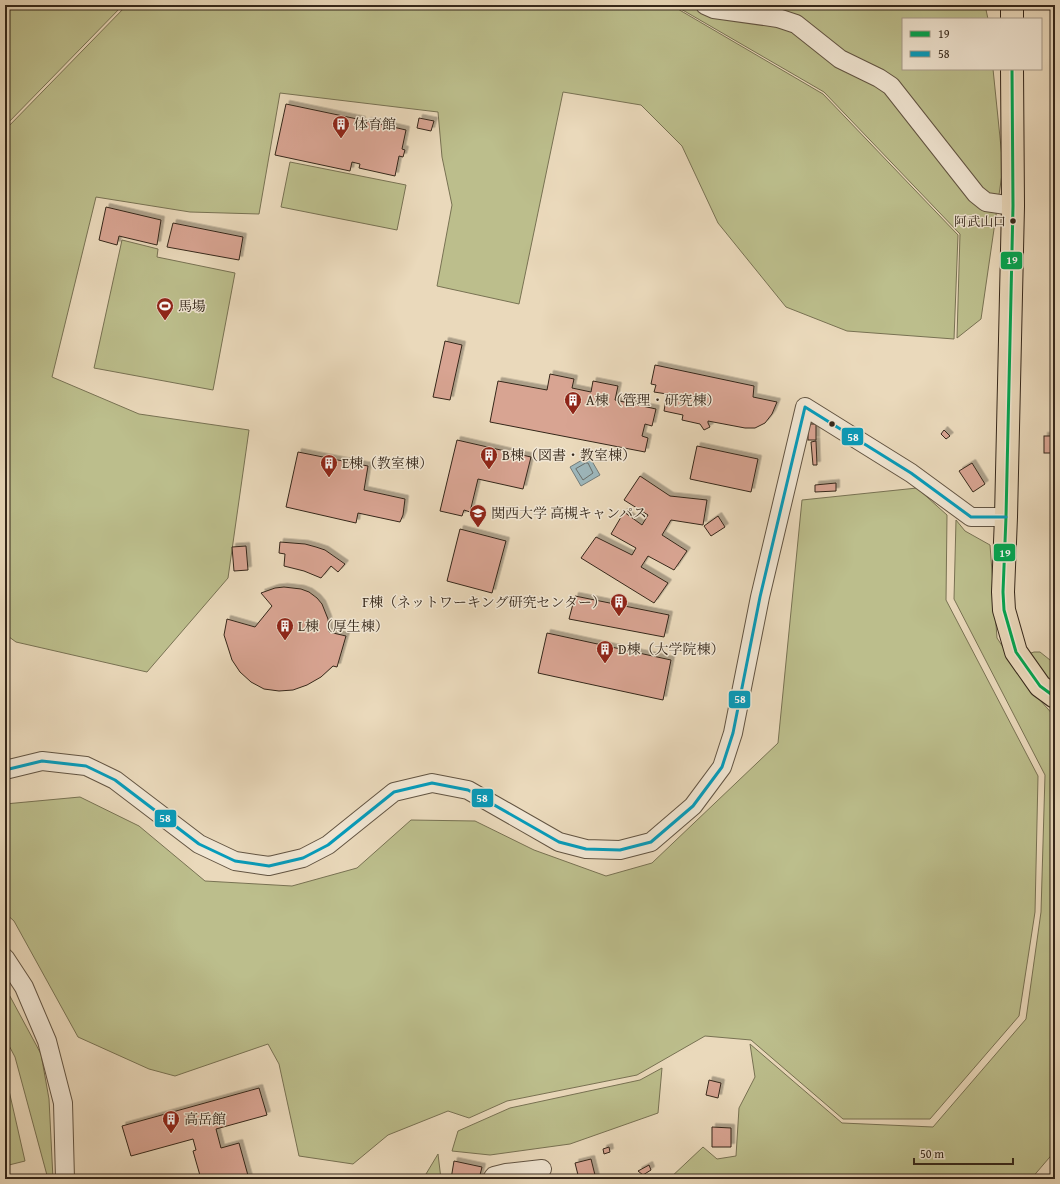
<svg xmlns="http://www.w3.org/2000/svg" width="1060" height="1184" font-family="'Gentium Book Plus','Noto Serif JP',serif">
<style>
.green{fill:#bcbe8c;stroke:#787253}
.water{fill:#9db7bc;stroke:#737d7b}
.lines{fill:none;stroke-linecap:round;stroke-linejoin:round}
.shore{stroke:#696f6b;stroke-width:1}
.building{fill:#d8a492;stroke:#35271a;filter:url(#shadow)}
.minor-casing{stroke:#625442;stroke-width:20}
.major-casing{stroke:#35271a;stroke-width:24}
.minor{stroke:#f1e6d3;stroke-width:18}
.major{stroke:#ead9bb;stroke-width:22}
.bus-1-casing{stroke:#f1e6d3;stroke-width:6}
.bus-2-casing{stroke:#f1e6d3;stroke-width:6}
.bus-1{stroke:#00a651;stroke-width:3}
.bus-2{stroke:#059cbc;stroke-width:3}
.bus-dot{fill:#35271a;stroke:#f1e6d3;stroke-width:1.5}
.labels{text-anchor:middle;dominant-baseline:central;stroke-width:3;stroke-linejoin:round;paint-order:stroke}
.bus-label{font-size:13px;fill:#35271a;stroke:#f1e6d3;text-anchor:end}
.poi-label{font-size:14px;fill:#35271a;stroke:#f1e6d3;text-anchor:start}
.line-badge{stroke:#f1e6d3;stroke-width:1.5}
.badge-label{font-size:11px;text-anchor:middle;font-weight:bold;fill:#fff}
</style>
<defs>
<filter id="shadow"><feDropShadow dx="3.5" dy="-3.5" stdDeviation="0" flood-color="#0004"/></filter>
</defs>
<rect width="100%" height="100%" fill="#ead9bb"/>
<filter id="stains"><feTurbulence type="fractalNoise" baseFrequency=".005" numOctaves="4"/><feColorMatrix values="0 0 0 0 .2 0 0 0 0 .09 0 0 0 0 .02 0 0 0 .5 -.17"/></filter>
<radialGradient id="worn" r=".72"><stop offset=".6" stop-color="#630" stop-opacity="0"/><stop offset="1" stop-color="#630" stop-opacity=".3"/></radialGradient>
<g class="green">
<path d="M5 5H123L5 126Z"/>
<path d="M127 5H671L823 94 958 235 954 339 847 331 786 307 718 223 682 146 641 105 563 92 519 304 437 286 452 205 442 157 438 112 280 93 259 214 190 212 96 197 52 377 139 414 249 430 228 578 147 672 16 642 5 634V130Z"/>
<path d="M674 5H985L988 19H903V69H993L1003 167 981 319 957 338 960 234 824 92Z"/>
<path d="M290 162 406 185 397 230 281 207Z"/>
<path d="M122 240 158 249 157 257 235 273 213 390 94 368Z"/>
<path d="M917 488 947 515 946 600 1038 776 1035 912 1019 1016 930 1119H843L751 1040 705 1036 637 1075 507 1101 469 1118 448 1111 388 1135 353 1164 299 1156 279 1064 268 1044 175 1076 149 1069 78 1037 14 921 5 913V804L80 797 139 826 205 881 292 886 357 868 411 820 475 821 534 850 606 876 652 863 778 743 802 500Z"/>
<path d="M956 520 965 531 990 545 997 638 1032 691 1055 717V1151L1031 1179H669L703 1147 717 1159 736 1156 739 1108 755 1077 750 1044 842 1123 933 1127 1026 1019 1041 912 1045 775 954 599Z"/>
<path d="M1034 652H1040L1055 664V689L1028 654Z"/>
<path d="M5 987 41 1054 49 1099 53 1179H48L15 1057 5 1038Z"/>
<path d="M662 1068 658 1113 570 1144 490 1155 452 1151 458 1131 510 1108 640 1080Z"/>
<path d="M5 1073 25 1161 5 1166Z"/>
<path d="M438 1154 441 1179H423Z"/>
</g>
<path class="water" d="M589 456 600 475 581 486 570 467Z"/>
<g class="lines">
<path class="shore" d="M586 463H588L593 473 583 480 576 469Z"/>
</g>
<g class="building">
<path d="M286 104 362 120 361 124 366 126 367 121 406 130 402 149 405 150 403 157 399 156 395 176 359 168 360 164 352 162 350 171 275 155Z"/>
<path d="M419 118 434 121 431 131 417 128Z"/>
<path d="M106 207 161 220 157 245 119 236 117 245 99 240Z"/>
<path d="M173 223 243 237 239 260 167 247Z"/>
<path d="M445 341 462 345 450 400 433 397Z"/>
<path d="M655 365 754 386 753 397 777 402 772 414 765 423 755 428H745L708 421V423L710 427 704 430 700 424 682 420 683 415 664 411 667 394 654 392 656 385 651 384Z"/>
<path d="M550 374 574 379 572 388 591 392 593 381 618 386 615 400 656 409 652 426 645 424 642 436 648 438 645 452 490 422 498 381 547 390Z"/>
<rect x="808" y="424" width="8" height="16"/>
<path d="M944 430 950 436 946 439 941 434Z"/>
<rect x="1044" y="436" width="11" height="17"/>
<path d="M457 440 531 457 523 489 478 479 470 512 464 510 462 516 440 511Z"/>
<path d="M816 441 817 465H813L811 442Z"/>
<path d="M697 446 758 459 751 492 690 479Z"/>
<path d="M298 452 368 466 364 490 405 499 403 515 400 522 358 513 356 523 286 507Z"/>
<path d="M972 463 985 484 973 492 959 471Z"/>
<path d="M640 476 670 496 707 500 703 525 671 520 662 535 687 551 674 570 648 556 641 567 668 583 654 603 581 558 596 537 632 555 636 548 611 534 624 512 642 525 648 515 624 500Z"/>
<path d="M836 483V491L815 492V485Z"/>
<path d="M718 516 725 527 711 536 704 526Z"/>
<path d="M460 529 506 541 492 593 447 581Z"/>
<path d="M280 542 305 544 316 547 325 550 345 564 338 572 331 566 321 578 304 571 284 566 285 554 279 553Z"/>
<path d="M246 546 248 570 234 571 232 547Z"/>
<path d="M284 587 301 589 309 592 317 598 322 604 328 619 329 632 346 636 337 667 333 666 321 677 307 685 293 690 279 691 264 689 251 682 240 672 232 660 224 635 227 619 255 627 272 606 261 593 275 588Z"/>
<path d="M575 596 669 615 664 637 569 619Z"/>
<path d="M547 633 671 660 663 700 538 673Z"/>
<path d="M709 1080 721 1083 718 1098 706 1095Z"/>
<path d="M259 1088 267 1115 216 1129 221 1148 239 1143 249 1179H201L193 1151 196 1150 193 1139 131 1156 122 1126Z"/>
<path d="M712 1127 731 1128V1147H712Z"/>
<path d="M609 1147 610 1152 604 1154 603 1149Z"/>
<path d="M591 1159 596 1179H579L575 1163Z"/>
<path d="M454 1161 482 1167 479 1179H451Z"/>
<path d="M649 1165 651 1170 643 1175 638 1171Z"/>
</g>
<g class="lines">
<g class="minor-casing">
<g id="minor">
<path d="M705 5 714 9 778 18 796 24 840 59 879 78 891 86 976 194 986 202 1013 206"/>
<path d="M5 770 42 761 86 766 115 780 199 844 235 861 269 866 303 858 328 845 394 792 432 783 468 790 559 842 586 849 620 850 651 842 693 806 722 767 733 733 760 597 805 407 911 473 971 517H1006"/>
<path d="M5 958 24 987 47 1041 63 1103 65 1179"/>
<path d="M492 1179 494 1176 506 1173 542 1169"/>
</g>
</g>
<g class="major-casing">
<g id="major">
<path d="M1012 5V19"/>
<path d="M1012 69 1013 206 1006 517 1003 592 1004 610 1016 652 1040 686 1055 697"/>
</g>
</g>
<use href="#minor" class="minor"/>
<use href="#major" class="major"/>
<g class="bus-1-casing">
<path id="bus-1" d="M1012 69 1013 206 1006 517 1003 592 1004 610 1016 652 1040 686 1055 697"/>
</g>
<g class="bus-2-casing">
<path id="bus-2" d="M5 770 42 761 86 766 115 780 199 844 235 861 269 866 303 858 328 845 394 792 432 783 468 790 559 842 586 849 620 850 651 842 693 806 722 767 733 733 760 597 805 407 911 473 971 517H1006"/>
</g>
<use href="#bus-1" class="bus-1"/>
<use href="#bus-2" class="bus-2"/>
</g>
<defs>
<g id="building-pin" transform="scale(0.9)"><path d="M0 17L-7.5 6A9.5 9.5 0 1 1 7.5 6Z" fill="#8f2418" stroke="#f1e6d3"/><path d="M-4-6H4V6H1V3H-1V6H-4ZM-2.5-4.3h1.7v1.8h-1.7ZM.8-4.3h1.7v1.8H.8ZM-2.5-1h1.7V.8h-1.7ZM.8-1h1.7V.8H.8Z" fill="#fff"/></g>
<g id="stadium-pin" transform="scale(0.9)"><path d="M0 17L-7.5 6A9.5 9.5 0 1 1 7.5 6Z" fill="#8f2418" stroke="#f1e6d3"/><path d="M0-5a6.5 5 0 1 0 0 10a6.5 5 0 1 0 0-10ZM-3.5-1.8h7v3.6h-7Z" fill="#fff"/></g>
<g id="university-pin" transform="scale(0.9)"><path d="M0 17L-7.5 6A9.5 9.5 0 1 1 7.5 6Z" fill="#8f2418" stroke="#f1e6d3"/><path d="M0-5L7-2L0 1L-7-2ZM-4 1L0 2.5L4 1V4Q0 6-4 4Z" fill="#fff"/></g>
</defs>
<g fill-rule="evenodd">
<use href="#building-pin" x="341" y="124"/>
<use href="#stadium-pin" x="165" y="306"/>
<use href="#building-pin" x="573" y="400"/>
<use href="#building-pin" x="489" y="455"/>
<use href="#building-pin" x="329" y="463"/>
<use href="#university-pin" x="478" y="513"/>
<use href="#building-pin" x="619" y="602"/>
<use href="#building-pin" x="285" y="626"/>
<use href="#building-pin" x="605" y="649"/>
<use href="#building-pin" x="171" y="1119"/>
</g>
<g class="bus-dot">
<circle cx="1013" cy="221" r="3.5"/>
<circle cx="832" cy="424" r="3.5"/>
</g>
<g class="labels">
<g class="bus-label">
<text x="1006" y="221">阿武山口</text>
</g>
<g class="poi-label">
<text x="354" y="124">体育館</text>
<text x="178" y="306">馬場</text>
<text x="586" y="400">A棟（管理・研究棟）</text>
<text x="502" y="455">B棟（図書・教室棟）</text>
<text x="342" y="463">E棟（教室棟）</text>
<text x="491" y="513">関西大学 高槻キャンパス</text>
<text x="606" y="602" text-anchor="end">F棟（ネットワーキング研究センター）</text>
<text x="298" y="626">L棟（厚生棟）</text>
<text x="618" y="649">D棟（大学院棟）</text>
<text x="184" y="1119">高岳館</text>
</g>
</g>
<g class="line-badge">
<rect x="1000" y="251" width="23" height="19" rx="4" fill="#00a651"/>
<rect x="841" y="427" width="23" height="19" rx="4" fill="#059cbc"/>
<rect x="993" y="543" width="23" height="19" rx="4" fill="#00a651"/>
<rect x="728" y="690" width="23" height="19" rx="4" fill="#059cbc"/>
<rect x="471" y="788" width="23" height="20" rx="4" fill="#059cbc"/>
<rect x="154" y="809" width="23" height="19" rx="4" fill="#059cbc"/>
</g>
<g class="badge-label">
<text x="1012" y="264">19</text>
<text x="853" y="441">58</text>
<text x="1005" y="557">19</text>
<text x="740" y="703">58</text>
<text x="482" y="802">58</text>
<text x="165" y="822">58</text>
</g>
<rect width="1060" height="1184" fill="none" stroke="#ead9bb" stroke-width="20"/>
<rect x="6" y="6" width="1048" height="1172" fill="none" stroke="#35271a" stroke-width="2"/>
<rect x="10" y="10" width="1040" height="1164" fill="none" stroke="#35271a"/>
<rect x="902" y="18" width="140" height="52" fill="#f1e6d3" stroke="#a69a89"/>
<rect x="910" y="31" width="20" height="6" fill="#00a651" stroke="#a69a89"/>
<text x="938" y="38" font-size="12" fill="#35271a">19</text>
<rect x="910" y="51" width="20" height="6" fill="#059cbc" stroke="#a69a89"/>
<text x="938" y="58" font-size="12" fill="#35271a">58</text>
<path d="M914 1158v6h99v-6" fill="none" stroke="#35271a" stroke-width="2"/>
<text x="920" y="1158" font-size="12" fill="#35271a" stroke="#f1e6d3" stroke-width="3" paint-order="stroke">50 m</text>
<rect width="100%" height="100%" filter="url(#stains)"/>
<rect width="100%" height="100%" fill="url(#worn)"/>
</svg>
